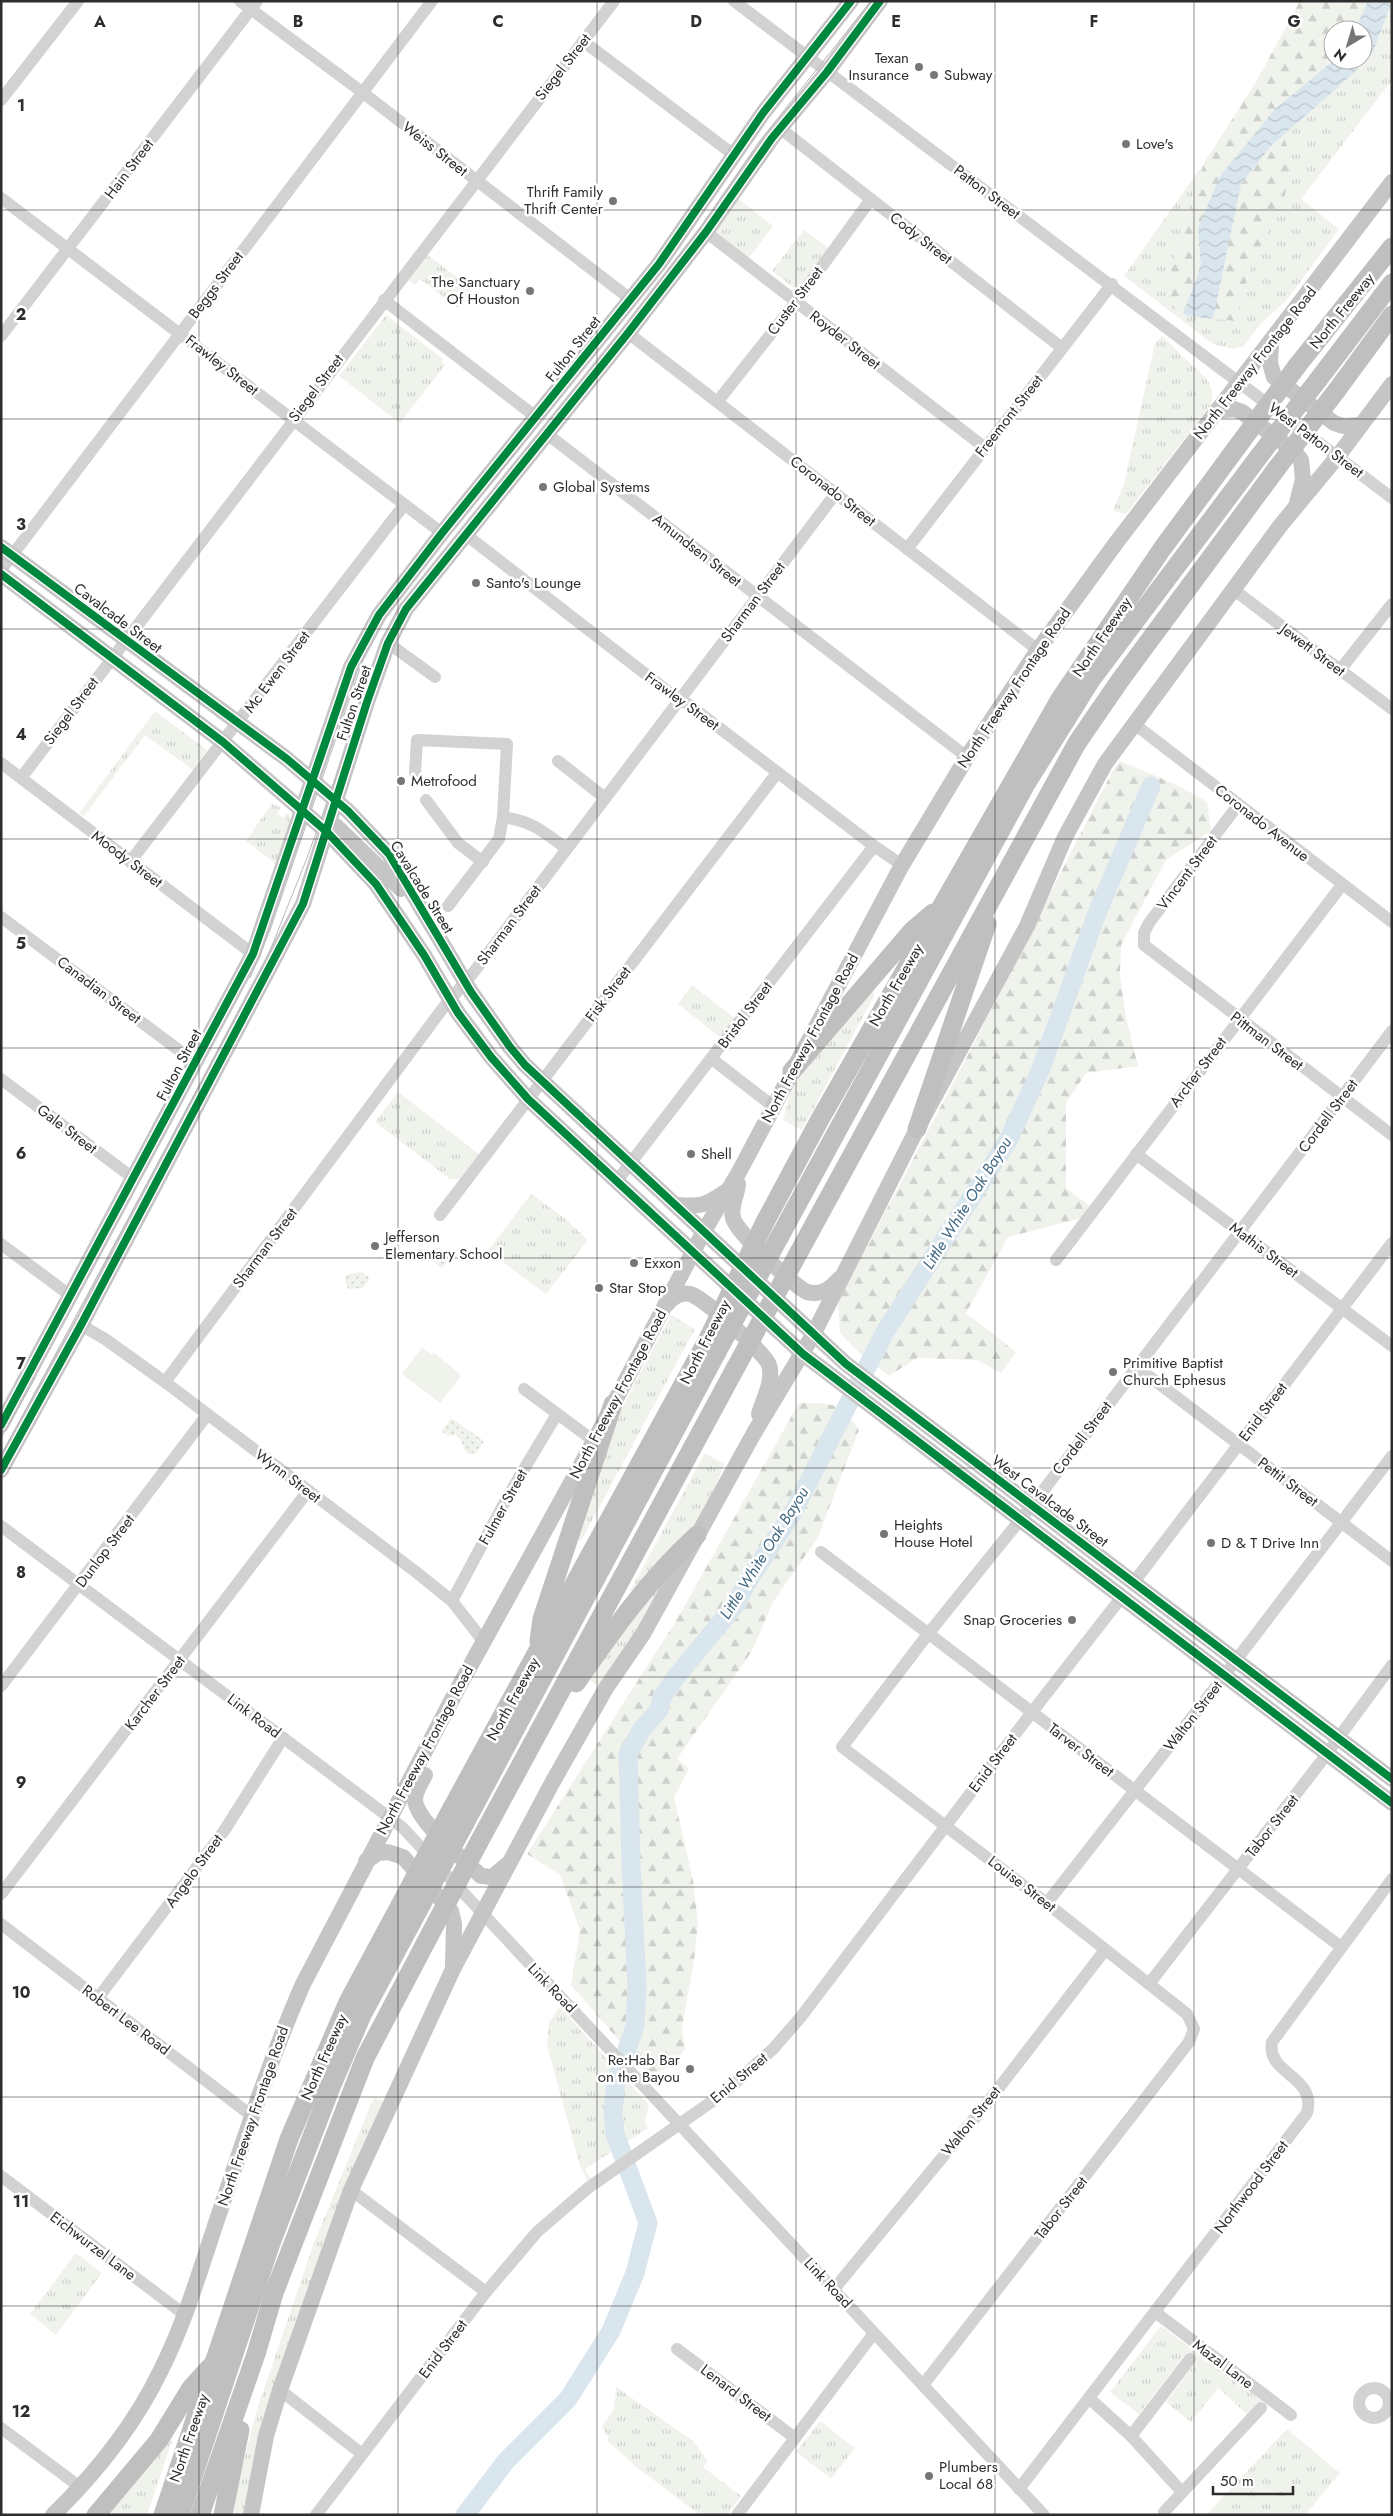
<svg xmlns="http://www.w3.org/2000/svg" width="1393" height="2516" font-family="Jost,sans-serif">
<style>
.grass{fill:url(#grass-tufts)}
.forest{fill:url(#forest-firs)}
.park{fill:url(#park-dots)}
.pitch{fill:#f0f3ec}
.water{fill:url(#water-waves)}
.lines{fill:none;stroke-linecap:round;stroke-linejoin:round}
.river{stroke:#dae6ee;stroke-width:19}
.minor{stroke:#d2d2d2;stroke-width:12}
.major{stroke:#c5c5c5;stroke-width:16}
.highway{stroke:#bfbfbf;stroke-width:19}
.tram{stroke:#b9b9b9;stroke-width:1}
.highway-bridge{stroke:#bfbfbf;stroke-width:19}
.cycleway-casing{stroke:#fff;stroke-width:11}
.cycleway{stroke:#00873e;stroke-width:8}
.grid{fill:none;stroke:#2d2d2d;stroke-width:1;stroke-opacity:0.55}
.poi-dot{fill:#767676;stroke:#fff;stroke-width:2}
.labels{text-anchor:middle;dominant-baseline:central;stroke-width:5;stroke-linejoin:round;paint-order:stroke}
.poi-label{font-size:15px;fill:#2d2d2d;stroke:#fff;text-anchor:start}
.street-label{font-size:15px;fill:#2d2d2d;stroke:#fff}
.water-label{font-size:16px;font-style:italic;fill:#456b85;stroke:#fff}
.grid-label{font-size:16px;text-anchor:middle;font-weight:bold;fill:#2d2d2d;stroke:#fff;stroke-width:5;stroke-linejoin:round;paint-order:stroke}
</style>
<defs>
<pattern id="grass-tufts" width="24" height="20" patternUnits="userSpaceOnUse" patternTransform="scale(1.25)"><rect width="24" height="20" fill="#f0f3ec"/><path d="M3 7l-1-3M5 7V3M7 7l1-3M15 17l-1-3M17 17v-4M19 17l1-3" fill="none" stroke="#ced1cb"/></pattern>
<pattern id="forest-firs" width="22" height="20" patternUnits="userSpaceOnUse" patternTransform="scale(1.25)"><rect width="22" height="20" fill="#f0f3ec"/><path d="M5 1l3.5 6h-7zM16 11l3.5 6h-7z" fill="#ced1cb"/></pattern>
<pattern id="park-dots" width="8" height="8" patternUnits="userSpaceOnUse" patternTransform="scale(1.25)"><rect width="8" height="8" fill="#f0f3ec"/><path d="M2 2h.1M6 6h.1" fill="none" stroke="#ced1cb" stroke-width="1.8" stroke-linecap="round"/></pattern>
<pattern id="water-waves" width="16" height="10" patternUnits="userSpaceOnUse" patternTransform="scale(1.25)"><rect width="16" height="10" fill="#dae6ee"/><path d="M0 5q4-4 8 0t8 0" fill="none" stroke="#bbc6cc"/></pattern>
</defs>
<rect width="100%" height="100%" fill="#fff"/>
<g class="grass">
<path d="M1368 1H1392V80L1301 199 1339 229 1286 301 1262 322 1244 346 1234 349 1213 344 1124 276 1204 163 1167 281 1235 320 1250 270 1275 109 1334 60H1363V30H1355Z"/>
<path d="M737 198 773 226 748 259 716 232 715 227Z"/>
<path d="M804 230 830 249 798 291 772 271Z"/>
<path d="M426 254 473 289 458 308 420 279 415 285 407 279Z"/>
<path d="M386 315 443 359 441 361 445 365 400 423 339 376Z"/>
<path d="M1162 336C1170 343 1177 351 1184 358 1200 372 1217 382 1211 405L1126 514 1113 511 1124 484 1155 343Z"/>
<path d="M155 711 207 750 193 770 145 735 84 816 79 813Z"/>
<path d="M272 803 281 808 277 813 283 818 288 812 291 821 276 864 246 841Z"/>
<path d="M692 985 736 1019 721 1038 678 1004Z"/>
<path d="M872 992 875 993 873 998 802 1130 783 1120C786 1110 788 1099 792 1090 812 1053 844 1023 872 992Z"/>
<path d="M398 1092 479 1154 459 1179H450L375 1122Z"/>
<path d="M531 1194 563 1217 588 1240 546 1294 488 1251Z"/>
<path d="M671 1315 695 1329 581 1541 576 1539 621 1410Z"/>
<path d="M705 1453 724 1464 709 1504 688 1537 628 1599 631 1589Z"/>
<path d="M671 1568 644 1621 599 1686 590 1681 591 1676Z"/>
<path d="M560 2007 649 2105 645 2122 648 2128 585 2169 592 2180 588 2182 580 2166 547 2045 549 2022Z"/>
<path d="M374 2097 383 2101 357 2161 244 2515H234L237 2487 256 2412 314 2243Z"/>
<path d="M76 2253 102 2273 56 2335 30 2314Z"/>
<path d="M1161 2326 1262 2401 1248 2415 1218 2388 1191 2422 1166 2402 1197 2361 1187 2352 1139 2414 1110 2392Z"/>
<path d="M616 2387 693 2441 708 2461 703 2467 741 2496 727 2515H700L639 2469 608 2442V2437L602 2427 614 2409Z"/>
<path d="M820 2421 855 2448 831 2479 796 2452Z"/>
<path d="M1287 2429 1340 2473 1305 2515H1206Z"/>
<path d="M168 2440 172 2441 147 2515H107Z"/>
</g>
<g class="forest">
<path d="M1300 1H1368L1355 30H1333L1334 60 1275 109 1295 171 1250 270 1235 321 1188 316 1169 303 1167 281 1204 163 1256 82Z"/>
<path d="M1120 761 1177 785 1207 802 1211 831 1166 860 1121 945 1120 975 1126 1018 1138 1066 1086 1073 1066 1103V1188L1090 1206 1081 1218 1008 1237 966 1313 1016 1352 1001 1373 977 1360 917 1358 889 1376 855 1349 840 1333 838 1302 970 1051 1112 772Z"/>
<path d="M799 1403C830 1403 841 1401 859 1430L817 1539 773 1602 752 1651 677 1759 689 1769 674 1797 693 1880 698 1924 694 1960 682 2027 685 2049 670 2067 649 2075 571 1985 580 1930 560 1875 527 1854 676 1621Z"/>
</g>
<g class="park">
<path d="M439 1248 454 1257 441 1268 428 1257 433 1249Z"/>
<path d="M360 1272 368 1276 369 1281 362 1288 348 1289 345 1281 346 1275Z"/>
<path d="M451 1418 484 1441 476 1453 469 1454 464 1450 461 1440 456 1435 449 1436 443 1433 442 1430Z"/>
</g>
<path class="pitch" d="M422 1347 432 1355 434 1353 459 1373 460 1377 440 1403 402 1374Z"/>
<path class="water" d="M1368 1H1392L1373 52 1354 73 1271 146 1241 184 1213 319 1188 316 1183 313 1201 268 1198 228 1220 176 1275 109 1334 60H1363V30H1355Z"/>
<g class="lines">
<path class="river" d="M465 2515 506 2461 568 2399 611 2331 635 2273 648 2223 615 2134 613 2113 616 2081 635 2026 637 1987 631 1864 628 1754 642 1729 659 1710 662 1697 676 1677 736 1604 746 1584 792 1514 885 1332 1009 1139 1040 1071 1097 913 1151 786"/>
<g class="minor">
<path d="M240 1 362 92 629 298"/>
<path d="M734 1 1392 498"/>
<path d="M583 41 734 155"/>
<path d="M1 100 78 1"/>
<path d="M781 129 1062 348"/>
<path d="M1 198 442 533"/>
<path d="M706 232 984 447"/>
<path d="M384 300 536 417"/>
<path d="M628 333 1038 650"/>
<path d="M1 336 257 1"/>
<path d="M718 401 796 302 871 199"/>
<path d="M547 434 967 757"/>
<path d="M465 534 679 700 688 704 874 846 902 865"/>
<path d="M907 549 1112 284"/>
<path d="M1 570 432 1"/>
<path d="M1234 590 1392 709"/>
<path d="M388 643 435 677"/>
<path d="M1340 670 1392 604"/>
<path d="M1133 723 1392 922"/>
<path d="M558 761 605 798"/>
<path d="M1 763 253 954"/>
<path d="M415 773 417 740 507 744 503 817 499 839 448 906"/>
<path d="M21 778 614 1"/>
<path d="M426 800 458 843 483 862"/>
<path d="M1238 805 1149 923 1144 933V945L1392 1135"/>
<path d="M503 817C532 821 544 832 567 849"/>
<path d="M130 862 404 505"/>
<path d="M1 917 196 1063"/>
<path d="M712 1059 774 1107"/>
<path d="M1 1079 133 1178"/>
<path d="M1136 1154 1392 1346"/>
<path d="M616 1182 874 846"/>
<path d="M440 1215 777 773"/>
<path d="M1 1244 71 1296"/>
<path d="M1056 1260 1342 885"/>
<path d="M81 1325 105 1339 165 1382 416 1572 452 1601 484 1642"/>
<path d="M1137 1367 1392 1561"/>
<path d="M165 1382 443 1008 473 973 836 493"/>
<path d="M524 1389 594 1441"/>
<path d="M1 1526 402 1827 1044 2515"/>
<path d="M821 1552 1341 1947"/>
<path d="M1134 1582 1392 1243"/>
<path d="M452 1601 508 1496 557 1414"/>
<path d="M1 1686 207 1415"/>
<path d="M1 1894 308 1491"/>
<path d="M1047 1903 1214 1689 1392 1456"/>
<path d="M1 1924 252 2116"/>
<path d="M1149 1984 1320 1763 1392 1665"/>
<path d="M98 1998 224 1831 283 1738"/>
<path d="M1 2176 185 2315"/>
<path d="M351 2190 486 2292"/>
<path d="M834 2289 988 2102 1105 1950"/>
<path d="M1155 2312 1291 2415"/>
<path d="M677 2349 795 2438"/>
<path d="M923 2385 1189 2042 1194 2029 1187 2014 1040 1898 842 1747 928 1634 1033 1504 1392 1031"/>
<circle cx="1374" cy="2403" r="15"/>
<path d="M280 2390 362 2454"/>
<path d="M1089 2398 1131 2436 1182 2492"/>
<path d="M1 2428 80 2487"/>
<path d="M1131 2436 1190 2359"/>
<path d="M1019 2489 1307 2113C1317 2075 1266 2075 1272 2042L1392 1879"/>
<path d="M1164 2512 1261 2408"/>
<path d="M316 2515 486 2292 537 2232 588 2188 724 2093 773 2049 800 2018 1032 1712 1121 1598"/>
<path d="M737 2515 874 2333"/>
</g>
<g class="major">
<path d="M1271 343 1270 363 1274 377 1334 423 1343 426 1361 425"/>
<path d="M1217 411 1234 409 1242 412 1294 451 1301 460 1303 479 1297 503"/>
<path d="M1 547 287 759 348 811 389 854 471 992 510 1047 525 1065 846 1364 1392 1779"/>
<path d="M1 574 223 742 327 832 376 884 424 955 458 1013 491 1057 528 1099 803 1354 1392 1803"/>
<path d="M336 826 401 889"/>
<path d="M738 1184C737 1196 730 1207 733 1218 736 1232 793 1285 807 1292 821 1296 830 1289 839 1279"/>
<path d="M678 1205C701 1207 706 1205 725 1192"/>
<path d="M667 1304C673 1297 680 1292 690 1294 702 1296 766 1354 769 1365 774 1380 763 1400 759 1414"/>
<path d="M1 1425 253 954 351 667 379 615 442 533 659 264 763 113 851 1"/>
<path d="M1 1470 81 1325 303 904 367 702 388 643 406 609 628 333 706 232 772 138 827 72 880 1"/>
<path d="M425 1775C421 1783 415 1791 415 1800 417 1822 465 1860 481 1876L492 1877 508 1864"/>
<path d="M366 1861 378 1853 388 1852 403 1857 451 1911 454 1924 453 1966"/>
<path d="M53 2515C96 2473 135 2424 161 2370 186 2320 201 2267 219 2214 245 2137 270 2059 303 1984L457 1690 594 1441 704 1231 739 1172 902 865 967 757 1038 650 1116 543 1392 182"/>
<path d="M251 2515 266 2436 280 2390 351 2190 453 1969 552 1783 606 1688 643 1634 754 1433 813 1335 917 1129 1027 926 1065 837 1105 764 1280 526 1338 456 1392 384"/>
</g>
<g class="highway">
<path d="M1297 366 1392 247"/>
<path d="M1318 380 1392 283"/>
<path d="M1337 390 1392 315"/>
<path d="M792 1071 912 931 933 913"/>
<path d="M917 1129 987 924"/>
<path d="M765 1222 819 1121 1060 699 1162 549 1240 443"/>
<path d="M780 1236 1026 784 1091 680 1260 455"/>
<path d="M799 1252 1077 743 1121 679 1277 468"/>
<path d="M539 1641 542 1619 613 1404"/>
<path d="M576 1683C613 1630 649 1579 697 1535"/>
<path d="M452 1808 709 1337"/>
<path d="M465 1823 717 1352"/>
<path d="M479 1842 736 1367"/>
<path d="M96 2515 159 2440 191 2388 210 2367"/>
<path d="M163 2515 289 2139 348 2002 405 1896"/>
<path d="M180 2515 271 2243 331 2087 362 2015 419 1909"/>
<path d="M200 2515 256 2354 274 2293 365 2058 436 1923"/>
<path d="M223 2515 240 2430"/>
</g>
<g class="tram">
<path d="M616 326 652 281"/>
<path d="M485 490 520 447"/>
<path d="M250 978 270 930 365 654 378 625 409 586"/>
<path d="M1 1438 35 1378"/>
<path d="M1 1456 265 963 307 858 386 637 398 612 642 306 700 228 759 142 871 1"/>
</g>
<g class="highway-bridge">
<path d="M1240 443 1297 366"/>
<path d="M1260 455 1318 380"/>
<path d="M1277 468 1337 390"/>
<path d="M709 1337 765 1222"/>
<path d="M717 1352 780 1236"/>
<path d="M736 1367 799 1252"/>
<path d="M405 1896 452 1808"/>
<path d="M419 1909 465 1823"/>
<path d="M436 1923 479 1842"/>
</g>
<g class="cycleway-casing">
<g id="cycleway">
<path d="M1 547 287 759 348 811 389 854 471 992 510 1047 525 1065 846 1364 1392 1779"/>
<path d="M1 574 223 742 327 832 376 884 424 955 458 1013 491 1057 528 1099 803 1354 1392 1803"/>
<path d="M1 1425 253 954 351 667 379 615 442 533 659 264 763 113 851 1"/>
<path d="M1 1470 81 1325 303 904 367 702 388 643 406 609 628 333 706 232 772 138 827 72 880 1"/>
</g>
</g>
<use href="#cycleway" class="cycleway"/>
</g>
<path class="grid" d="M199 1V2515M398 1V2515M597 1V2515M796 1V2515M995 1V2515M1194 1V2515M1 210H1392M1 419H1392M1 629H1392M1 839H1392M1 1048H1392M1 1258H1392M1 1468H1392M1 1677H1392M1 1887H1392M1 2097H1392M1 2306H1392"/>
<g class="poi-dot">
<circle cx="919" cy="67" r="5"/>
<circle cx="934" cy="75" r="5"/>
<circle cx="1126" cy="144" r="5"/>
<circle cx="613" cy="201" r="5"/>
<circle cx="530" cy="291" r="5"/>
<circle cx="543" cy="487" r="5"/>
<circle cx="476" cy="583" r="5"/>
<circle cx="401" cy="781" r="5"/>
<circle cx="691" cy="1154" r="5"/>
<circle cx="375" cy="1246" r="5"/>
<circle cx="634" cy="1263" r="5"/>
<circle cx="599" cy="1288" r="5"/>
<circle cx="1113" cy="1372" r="5"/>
<circle cx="884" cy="1534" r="5"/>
<circle cx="1211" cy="1543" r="5"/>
<circle cx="1072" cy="1620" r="5"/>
<circle cx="690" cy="2069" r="5"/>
<circle cx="929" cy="2476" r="5"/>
</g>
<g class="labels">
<g class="poi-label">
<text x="909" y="58" text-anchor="end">Texan<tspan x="909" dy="17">Insurance</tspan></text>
<text x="944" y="75">Subway</text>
<text x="1136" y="144">Love's</text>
<text x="603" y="192" text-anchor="end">Thrift Family<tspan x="603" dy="17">Thrift Center</tspan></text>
<text x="520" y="282" text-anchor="end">The Sanctuary<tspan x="520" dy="17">Of Houston</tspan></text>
<text x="553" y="487">Global Systems</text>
<text x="486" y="583">Santo's Lounge</text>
<text x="411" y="781">Metrofood</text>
<text x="701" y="1154">Shell</text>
<text x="385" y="1237">Jefferson<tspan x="385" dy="17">Elementary School</tspan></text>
<text x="644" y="1263">Exxon</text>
<text x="609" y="1288">Star Stop</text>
<text x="1123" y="1363">Primitive Baptist<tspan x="1123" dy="17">Church Ephesus</tspan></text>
<text x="894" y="1525">Heights<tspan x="894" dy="17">House Hotel</tspan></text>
<text x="1221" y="1543">D &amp; T Drive Inn</text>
<text x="1062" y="1620" text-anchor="end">Snap Groceries</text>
<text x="680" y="2060" text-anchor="end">Re:Hab Bar<tspan x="680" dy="17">on the Bayou</tspan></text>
<text x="939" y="2467">Plumbers<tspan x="939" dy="17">Local 68</tspan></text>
</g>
<g class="street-label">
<text transform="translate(563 67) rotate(-52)">Siegel Street</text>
<text transform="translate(435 149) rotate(38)">Weiss Street</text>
<text transform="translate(129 169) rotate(-53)">Hain Street</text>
<text transform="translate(987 192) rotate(37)">Patton Street</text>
<text transform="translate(921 238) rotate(38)">Cody Street</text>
<text transform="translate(216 285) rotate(-53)">Beggs Street</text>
<text transform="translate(795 301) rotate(-53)">Custer Street</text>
<text transform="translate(1342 311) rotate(-51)">North Freeway</text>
<text transform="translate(845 340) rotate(38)">Royder Street</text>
<text transform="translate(573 349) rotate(-52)">Fulton Street</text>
<text transform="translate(1255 363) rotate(-52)">North Freeway Frontage Road</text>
<text transform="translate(222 365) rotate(38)">Frawley Street</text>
<text transform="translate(316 388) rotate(-53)">Siegel Street</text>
<text transform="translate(1009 416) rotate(-52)">Freemont Street</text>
<text transform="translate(1316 440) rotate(37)">West Patton Street</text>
<text transform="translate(833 491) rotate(38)">Coronado Street</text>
<text transform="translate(697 550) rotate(38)">Amundsen Street</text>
<text transform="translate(753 602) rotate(-53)">Sharman Street</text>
<text transform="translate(118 618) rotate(37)">Cavalcade Street</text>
<text transform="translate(1102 637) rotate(-56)">North Freeway</text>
<text transform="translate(1313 650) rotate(37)">Jewett Street</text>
<text transform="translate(277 672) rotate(-53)">Mc Ewen Street</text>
<text transform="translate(1014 688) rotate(-56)">North Freeway Frontage Road</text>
<text transform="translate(682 701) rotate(36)">Frawley Street</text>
<text transform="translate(354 703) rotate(-71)">Fulton Street</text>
<text transform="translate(71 711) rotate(-53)">Siegel Street</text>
<text transform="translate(1262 823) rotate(38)">Coronado Avenue</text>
<text transform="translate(127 859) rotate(37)">Moody Street</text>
<text transform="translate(1187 873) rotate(-53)">Vincent Street</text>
<text transform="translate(422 887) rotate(58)">Cavalcade Street</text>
<text transform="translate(509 925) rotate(-53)">Sharman Street</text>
<text transform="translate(896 985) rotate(-60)">North Freeway</text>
<text transform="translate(99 990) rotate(37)">Canadian Street</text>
<text transform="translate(608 994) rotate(-53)">Fisk Street</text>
<text transform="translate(745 1015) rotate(-53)">Bristol Street</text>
<text transform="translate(810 1038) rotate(-62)">North Freeway Frontage Road</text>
<text transform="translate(1267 1041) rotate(37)">Pittman Street</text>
<text transform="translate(179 1065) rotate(-62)">Fulton Street</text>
<text transform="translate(1198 1072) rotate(-53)">Archer Street</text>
<text transform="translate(1328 1116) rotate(-53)">Cordell Street</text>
<text transform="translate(67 1129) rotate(37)">Gale Street</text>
<text transform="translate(265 1248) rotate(-53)">Sharman Street</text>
<text transform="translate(1264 1250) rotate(37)">Mathis Street</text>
<text transform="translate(705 1342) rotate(-63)">North Freeway</text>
<text transform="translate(618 1394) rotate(-62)">North Freeway Frontage Road</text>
<text transform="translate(1263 1412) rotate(-53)">Enid Street</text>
<text transform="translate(1082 1438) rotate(-53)">Cordell Street</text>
<text transform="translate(288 1476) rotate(37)">Wynn Street</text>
<text transform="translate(1288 1482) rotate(37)">Pettit Street</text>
<text transform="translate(1050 1501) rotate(37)">West Cavalcade Street</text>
<text transform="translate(503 1507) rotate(-61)">Fulmer Street</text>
<text transform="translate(105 1551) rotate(-53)">Dunlop Street</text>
<text transform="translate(155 1693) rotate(-53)">Karcher Street</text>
<text transform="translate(513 1699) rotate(-61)">North Freeway</text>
<text transform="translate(254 1716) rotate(37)">Link Road</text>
<text transform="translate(1193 1716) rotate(-52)">Walton Street</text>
<text transform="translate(425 1750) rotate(-62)">North Freeway Frontage Road</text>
<text transform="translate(1081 1750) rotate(37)">Tarver Street</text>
<text transform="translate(993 1763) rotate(-53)">Enid Street</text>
<text transform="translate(1272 1826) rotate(-52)">Tabor Street</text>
<text transform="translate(194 1871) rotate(-54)">Angelo Street</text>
<text transform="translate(1022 1884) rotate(38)">Louise Street</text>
<text transform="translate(552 1988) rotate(46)">Link Road</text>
<text transform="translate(126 2020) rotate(37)">Robert Lee Road</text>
<text transform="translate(324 2057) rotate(-66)">North Freeway</text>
<text transform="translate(739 2078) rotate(-40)">Enid Street</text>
<text transform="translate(253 2116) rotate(-71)">North Freeway Frontage Road</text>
<text transform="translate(971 2121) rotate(-51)">Walton Street</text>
<text transform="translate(1251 2187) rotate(-53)">Northwood Street</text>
<text transform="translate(1061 2208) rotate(-52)">Tabor Street</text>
<text transform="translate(93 2246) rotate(37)">Eichwurzel Lane</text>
<text transform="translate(828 2283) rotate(47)">Link Road</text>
<text transform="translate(443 2349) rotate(-53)">Enid Street</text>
<text transform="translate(1223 2364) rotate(37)">Mazal Lane</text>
<text transform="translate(736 2393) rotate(37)">Lenard Street</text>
<text transform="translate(189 2438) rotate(-71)">North Freeway</text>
</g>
<g class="water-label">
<text transform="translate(967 1203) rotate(-58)">Little White Oak Bayou</text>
<text transform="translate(764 1553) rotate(-58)">Little White Oak Bayou</text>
</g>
</g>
<g class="grid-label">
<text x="100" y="27">A</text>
<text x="298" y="27">B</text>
<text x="498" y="27">C</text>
<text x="696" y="27">D</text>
<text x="896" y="27">E</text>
<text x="1094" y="27">F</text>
<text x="1294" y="27">G</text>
<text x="21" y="111">1</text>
<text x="21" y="320">2</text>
<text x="21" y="530">3</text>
<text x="21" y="740">4</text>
<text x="21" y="949">5</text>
<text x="21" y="1159">6</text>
<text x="21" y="1369">7</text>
<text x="21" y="1578">8</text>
<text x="21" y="1788">9</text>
<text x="21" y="1998">10</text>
<text x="21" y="2207">11</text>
<text x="21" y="2417">12</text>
</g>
<rect width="1393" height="2516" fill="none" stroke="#2d2d2d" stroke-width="5"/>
<g transform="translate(1348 45) rotate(218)"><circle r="24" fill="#ffffff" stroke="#ababab"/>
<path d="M0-4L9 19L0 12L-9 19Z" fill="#767676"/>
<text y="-8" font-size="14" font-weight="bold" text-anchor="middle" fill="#2d2d2d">N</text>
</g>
<path d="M1213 2486v8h80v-8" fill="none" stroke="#2d2d2d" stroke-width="2.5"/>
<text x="1220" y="2486" font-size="15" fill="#2d2d2d" stroke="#ffffff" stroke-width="4" paint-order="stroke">50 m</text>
</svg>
